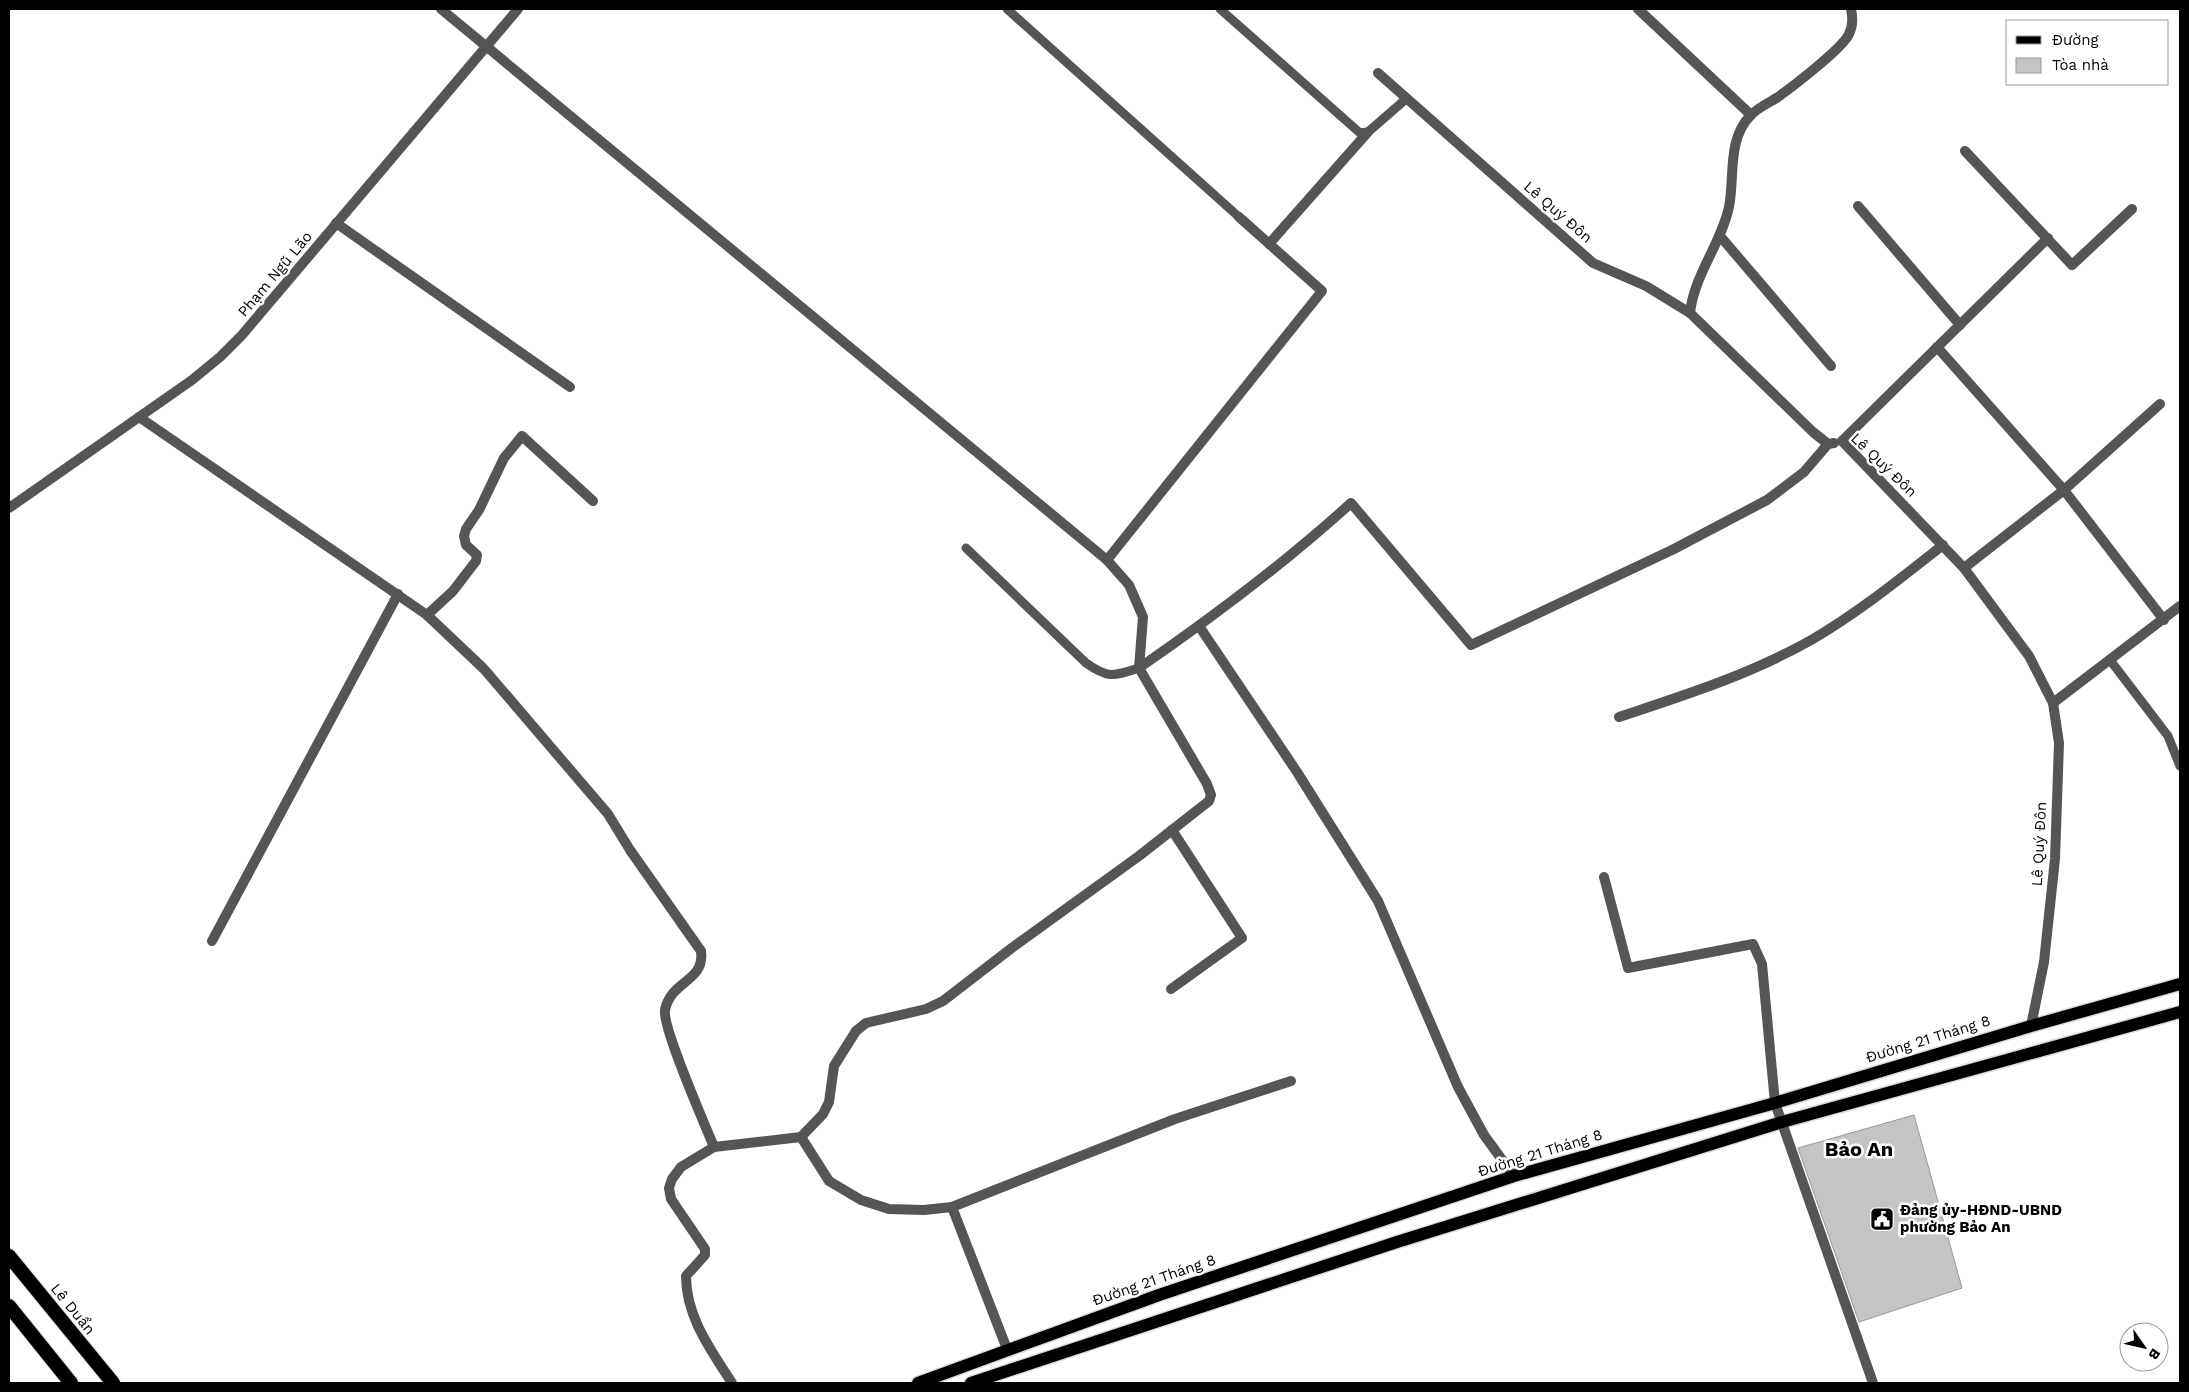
<svg xmlns="http://www.w3.org/2000/svg" width="2189" height="1392" font-family="'Work Sans',sans-serif">
<style>
.building{fill:#c4c4c4;stroke:#999}
.lines{fill:none;stroke-linecap:round;stroke-linejoin:round}
.primary-casing{stroke:#dbdbdb;stroke-width:15}
.trunk-casing{stroke:#dbdbdb;stroke-width:16}
.service{stroke:#555;stroke-width:9}
.minor{stroke:#555;stroke-width:10}
.tertiary{stroke:#555;stroke-width:10}
.primary{stroke:#000;stroke-width:12}
.trunk{stroke:#000;stroke-width:14}
.labels{text-anchor:middle;dominant-baseline:central;stroke-width:5;stroke-linejoin:round;paint-order:stroke}
.street-label{font-size:15px;fill:#000;stroke:#fff}
.poi-label{font-size:15px;font-weight:bold;fill:#000;stroke:#fff;text-anchor:start}
.district-label{font-size:20px;font-weight:bold;fill:#000;stroke:#fff}
</style>
<rect width="100%" height="100%" fill="#fff"/>
<path class="building" d="M1914 1115 1962 1288 1859 1322 1798 1148Z"/>
<g class="lines">
<g class="primary-casing">
<g id="primary">
<path d="M918 1383 1159 1295 1514 1176 1775 1103 2031 1026 2180 984"/>
<path d="M971 1383 1397 1242 1782 1122 2180 1012"/>
</g>
</g>
<g class="trunk-casing">
<g id="trunk">
<path d="M9 1256 113 1383"/>
<path d="M9 1306 71 1383"/>
</g>
</g>
<g class="service">
<path d="M1007 9 1239 217"/>
<path d="M1220 9 1360 133 1368 132 1406 99"/>
<path d="M966 548 1086 663C1109 679 1113 676 1139 668"/>
<path d="M2110 660 2168 736 2180 766"/>
</g>
<g class="minor">
<path d="M441 9 1107 560 1129 585 1143 617 1139 668 1207 784 1211 795 1209 801 1139 856 1013 947 943 1001 926 1009 866 1023 856 1031 834 1066 829 1102 823 1114 801 1137 714 1147 681 1167 672 1179 669 1188 671 1199 705 1249V1255L686 1276C686 1317 711 1350 732 1383"/>
<path d="M1638 9 1751 115"/>
<path d="M1378 73 1593 263 1646 286 1690 313 1813 432 1828 444 1834 443"/>
<path d="M1965 151 2072 265 2132 209"/>
<path d="M1858 206 1960 325"/>
<path d="M336 223 570 387"/>
<path d="M1720 236 1831 366"/>
<path d="M1269 244 1368 132"/>
<path d="M1690 313C1694 275 1721 244 1729 207 1735 176 1727 140 1750 116 1757 108 1769 103 1778 97 1792 87 1843 48 1849 34 1853 26 1853 18 1851 9"/>
<path d="M1937 347 2064 490 2164 620"/>
<path d="M139 417 427 615 484 669 608 814 630 850 701 951C705 982 671 980 665 1010 662 1027 705 1125 714 1147"/>
<path d="M1842 441 1964 568 2029 656 2053 703 2059 743 2055 859 2044 962 2031 1026"/>
<path d="M1842 441 2048 238"/>
<path d="M1107 560 1322 291 1239 217"/>
<path d="M1964 568 2064 490 2160 404"/>
<path d="M427 615 453 591 476 561 477 555 466 545 464 536 466 529 479 510 504 458 522 436 593 501"/>
<path d="M1199 626 1297 772 1378 901 1458 1087 1484 1135 1514 1176"/>
<path d="M1139 668C1213 617 1285 563 1351 503L1471 645 1674 549 1767 500 1804 472 1828 444"/>
<path d="M2053 703 2180 606"/>
<path d="M1619 717C1685 695 1752 674 1813 639 1859 612 1901 578 1943 545"/>
<path d="M1604 877 1628 968 1753 944 1762 964 1775 1103 1873 1383"/>
<path d="M212 941 398 594"/>
<path d="M1171 989 1242 938 1172 830"/>
<path d="M801 1137 829 1181 861 1200 889 1209 924 1210 952 1207 1175 1119 1291 1081"/>
<path d="M952 1207 1007 1349"/>
</g>
<path class="tertiary" d="M9 508 192 380 220 357 242 335 518 9"/>
<use href="#primary" class="primary"/>
<use href="#trunk" class="trunk"/>
</g>
<defs>
<g id="civic-square" transform="scale(1.25)"><rect x="-9" y="-9" width="18" height="18" rx="4" fill="#000" stroke="#fff"/><path d="M-.6-6.5H3V-4.5H.6V-3L4-1V1h2V6H-6V1h2V-1L-.6-3ZM-1.2 2.5V6h2.4V2.5Z" fill="#fff"/></g>
</defs>
<g fill-rule="evenodd">
<use href="#civic-square" x="1882" y="1219"/>
</g>
<g class="labels">
<g class="street-label">
<text transform="translate(1558 212) rotate(41)">Lê Quý Đôn</text>
<text transform="translate(275 274) rotate(-50)">Phạm Ngũ Lão</text>
<text transform="translate(1884 465) rotate(44)">Lê Quý Đôn</text>
<text transform="translate(2039 844) rotate(-87)">Lê Quý Đôn</text>
<text transform="translate(1928 1039) rotate(-17)">Đường 21 Tháng 8</text>
<text transform="translate(1540 1153) rotate(-17)">Đường 21 Tháng 8</text>
<text transform="translate(1154 1280) rotate(-19)">Đường 21 Tháng 8</text>
<text transform="translate(73 1309) rotate(51)">Lê Duẩn</text>
</g>
<g class="poi-label">
<text x="1900" y="1210">Đảng ủy-HĐND-UBND<tspan x="1900" dy="17">phường Bảo An</tspan></text>
</g>
<g class="district-label">
<text x="1859" y="1149">Bảo An</text>
</g>
</g>
<rect width="2189" height="1392" fill="none" stroke="#000000" stroke-width="20"/>
<rect x="2006" y="20" width="162" height="65" fill="#ffffff" stroke="#999999"/>
<rect x="2016" y="36" width="25" height="8" fill="#000000" stroke="#999999"/>
<text x="2052" y="45" font-size="15" fill="#000000">Đường</text>
<rect x="2016" y="58" width="25" height="15" fill="#c4c4c4" stroke="#999999"/>
<text x="2052" y="70" font-size="15" fill="#000000">Tòa nhà</text>
<g transform="translate(2144 1347) rotate(124)"><circle r="24" fill="#ffffff" stroke="#999999"/>
<path d="M0-4L9 19L0 12L-9 19Z" fill="#000000"/>
<text y="-8" font-size="14" font-weight="bold" text-anchor="middle" fill="#000000">B</text>
</g>
</svg>
